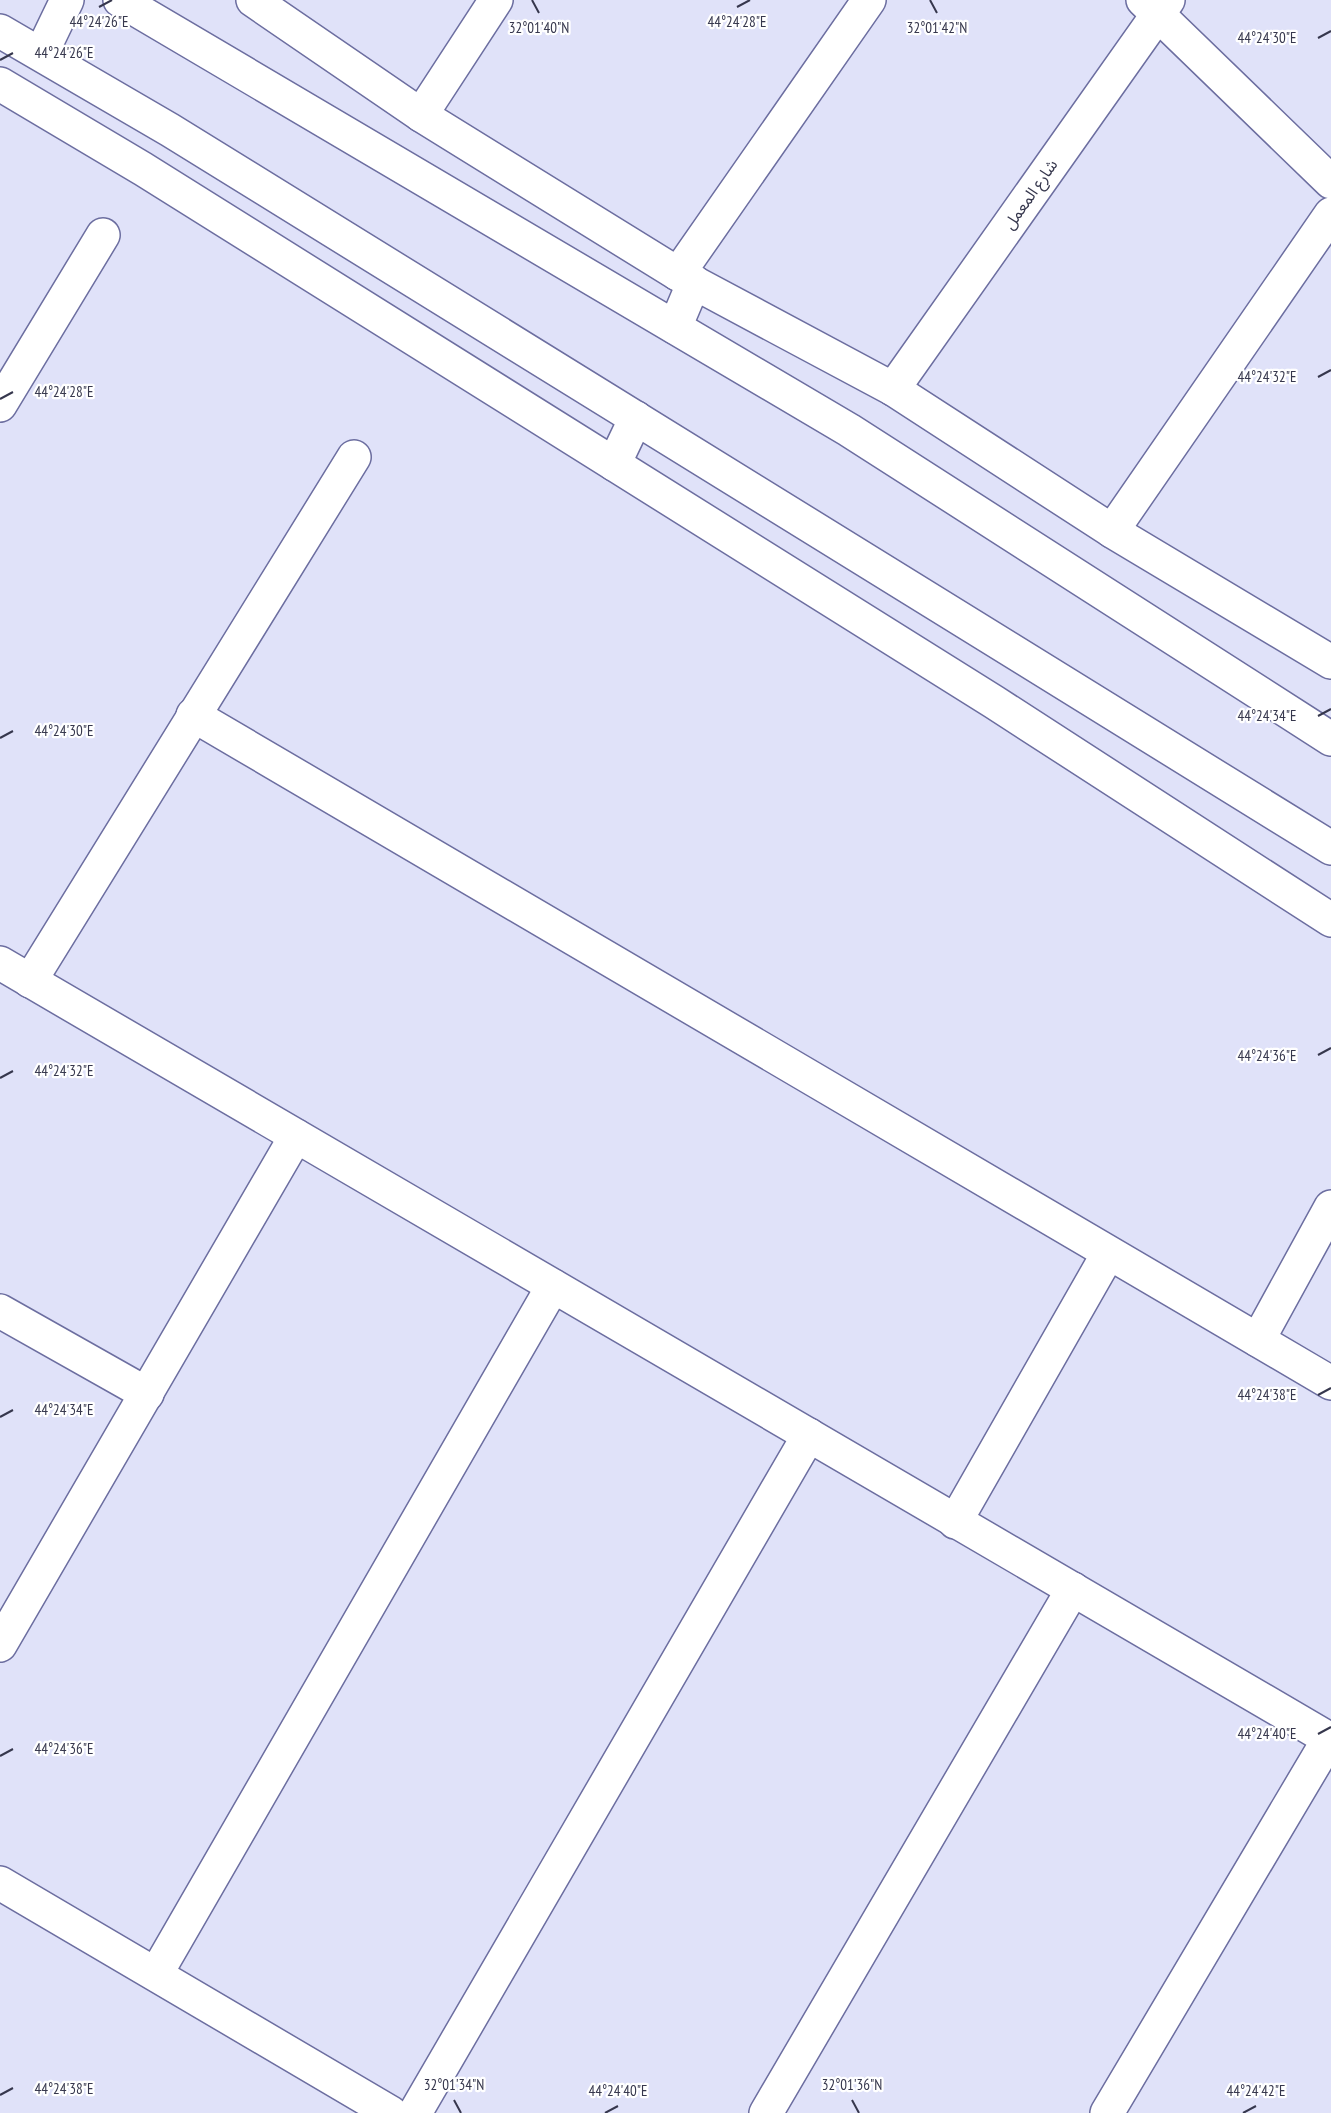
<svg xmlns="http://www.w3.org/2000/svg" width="1331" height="2113" font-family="'PT Sans Narrow','Noto Sans Arabic',sans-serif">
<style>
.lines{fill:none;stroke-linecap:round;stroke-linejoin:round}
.street-casing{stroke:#6c6ea0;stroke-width:36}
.secondary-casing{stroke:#6c6ea0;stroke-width:36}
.street{stroke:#fff;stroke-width:33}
.secondary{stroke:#fff;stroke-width:33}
.ticks{fill:none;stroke:#36374d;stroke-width:2}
.labels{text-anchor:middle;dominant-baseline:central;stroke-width:4.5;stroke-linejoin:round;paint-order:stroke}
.street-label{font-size:16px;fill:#36374d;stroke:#fff}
.ticks-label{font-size:15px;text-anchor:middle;fill:#36374d;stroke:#fff;stroke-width:4.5;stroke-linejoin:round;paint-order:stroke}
</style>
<rect width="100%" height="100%" fill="#e0e2f9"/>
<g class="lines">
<g class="street-casing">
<g id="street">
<path d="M253 0 421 115 678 274 893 389 1112 531 1331 662"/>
<path d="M1143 0 1331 182"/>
<path d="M0 84 143 169 994 702 1331 920"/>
<path d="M421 115 496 0"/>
<path d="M678 274 869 0"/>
<path d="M893 389 1168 0"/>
<path d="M0 405 103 235"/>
<path d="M1112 531 1331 214"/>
<path d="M193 715 1331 1383"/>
<path d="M0 963 1331 1740"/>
<path d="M30 981 354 457"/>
<path d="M0 1311 147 1394"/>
<path d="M1258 1340 1331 1207"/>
<path d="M955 1522 1108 1254"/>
<path d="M0 1645 296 1136"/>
<path d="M0 1883 391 2113"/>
<path d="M156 1974 553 1286"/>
<path d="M415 2113 809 1435"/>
<path d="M766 2113 1073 1589"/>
<path d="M1107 2113 1329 1739"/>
</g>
</g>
<g class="secondary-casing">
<g id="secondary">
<path d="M120 0 849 430 1331 739"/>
<path d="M0 31 170 130 1331 848"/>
<path d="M41 54 67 0"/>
<path d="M675 327 694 282"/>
<path d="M614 464 636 418"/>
</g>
</g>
<use href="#street" class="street"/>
<use href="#secondary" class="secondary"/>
</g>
<path class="ticks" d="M532 0 539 13M930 0 937 13M99 7 112 0M737 7 750 0M1318 38 1331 31M0 60 13 53M1318 377 1331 370M0 399 13 392M1318 716 1331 709M0 738 13 731M1318 1055 1331 1048M0 1078 13 1071M1318 1395 1331 1388M0 1417 13 1410M1318 1734 1331 1727M0 1756 13 1749M0 2095 13 2088M454 2100 461 2113M852 2100 859 2113M605 2113 618 2106M1243 2113 1256 2106"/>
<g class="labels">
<g class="street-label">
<text transform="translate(1030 194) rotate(-55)">شارع المعمل</text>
</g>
</g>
<g class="ticks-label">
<text x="99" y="27">44°24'26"E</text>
<text x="737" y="27">44°24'28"E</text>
<text x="539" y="33">32°01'40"N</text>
<text x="937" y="33">32°01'42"N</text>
<text x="1267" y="43">44°24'30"E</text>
<text x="64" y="58">44°24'26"E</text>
<text x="1267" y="382">44°24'32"E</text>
<text x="64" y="397">44°24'28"E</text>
<text x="1267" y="721">44°24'34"E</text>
<text x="64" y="736">44°24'30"E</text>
<text x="1267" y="1061">44°24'36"E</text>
<text x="64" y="1076">44°24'32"E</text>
<text x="1267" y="1400">44°24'38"E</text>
<text x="64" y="1415">44°24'34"E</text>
<text x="1267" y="1739">44°24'40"E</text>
<text x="64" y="1754">44°24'36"E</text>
<text x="454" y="2090">32°01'34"N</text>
<text x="852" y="2090">32°01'36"N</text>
<text x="64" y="2094">44°24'38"E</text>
<text x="618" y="2096">44°24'40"E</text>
<text x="1256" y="2096">44°24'42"E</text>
</g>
</svg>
